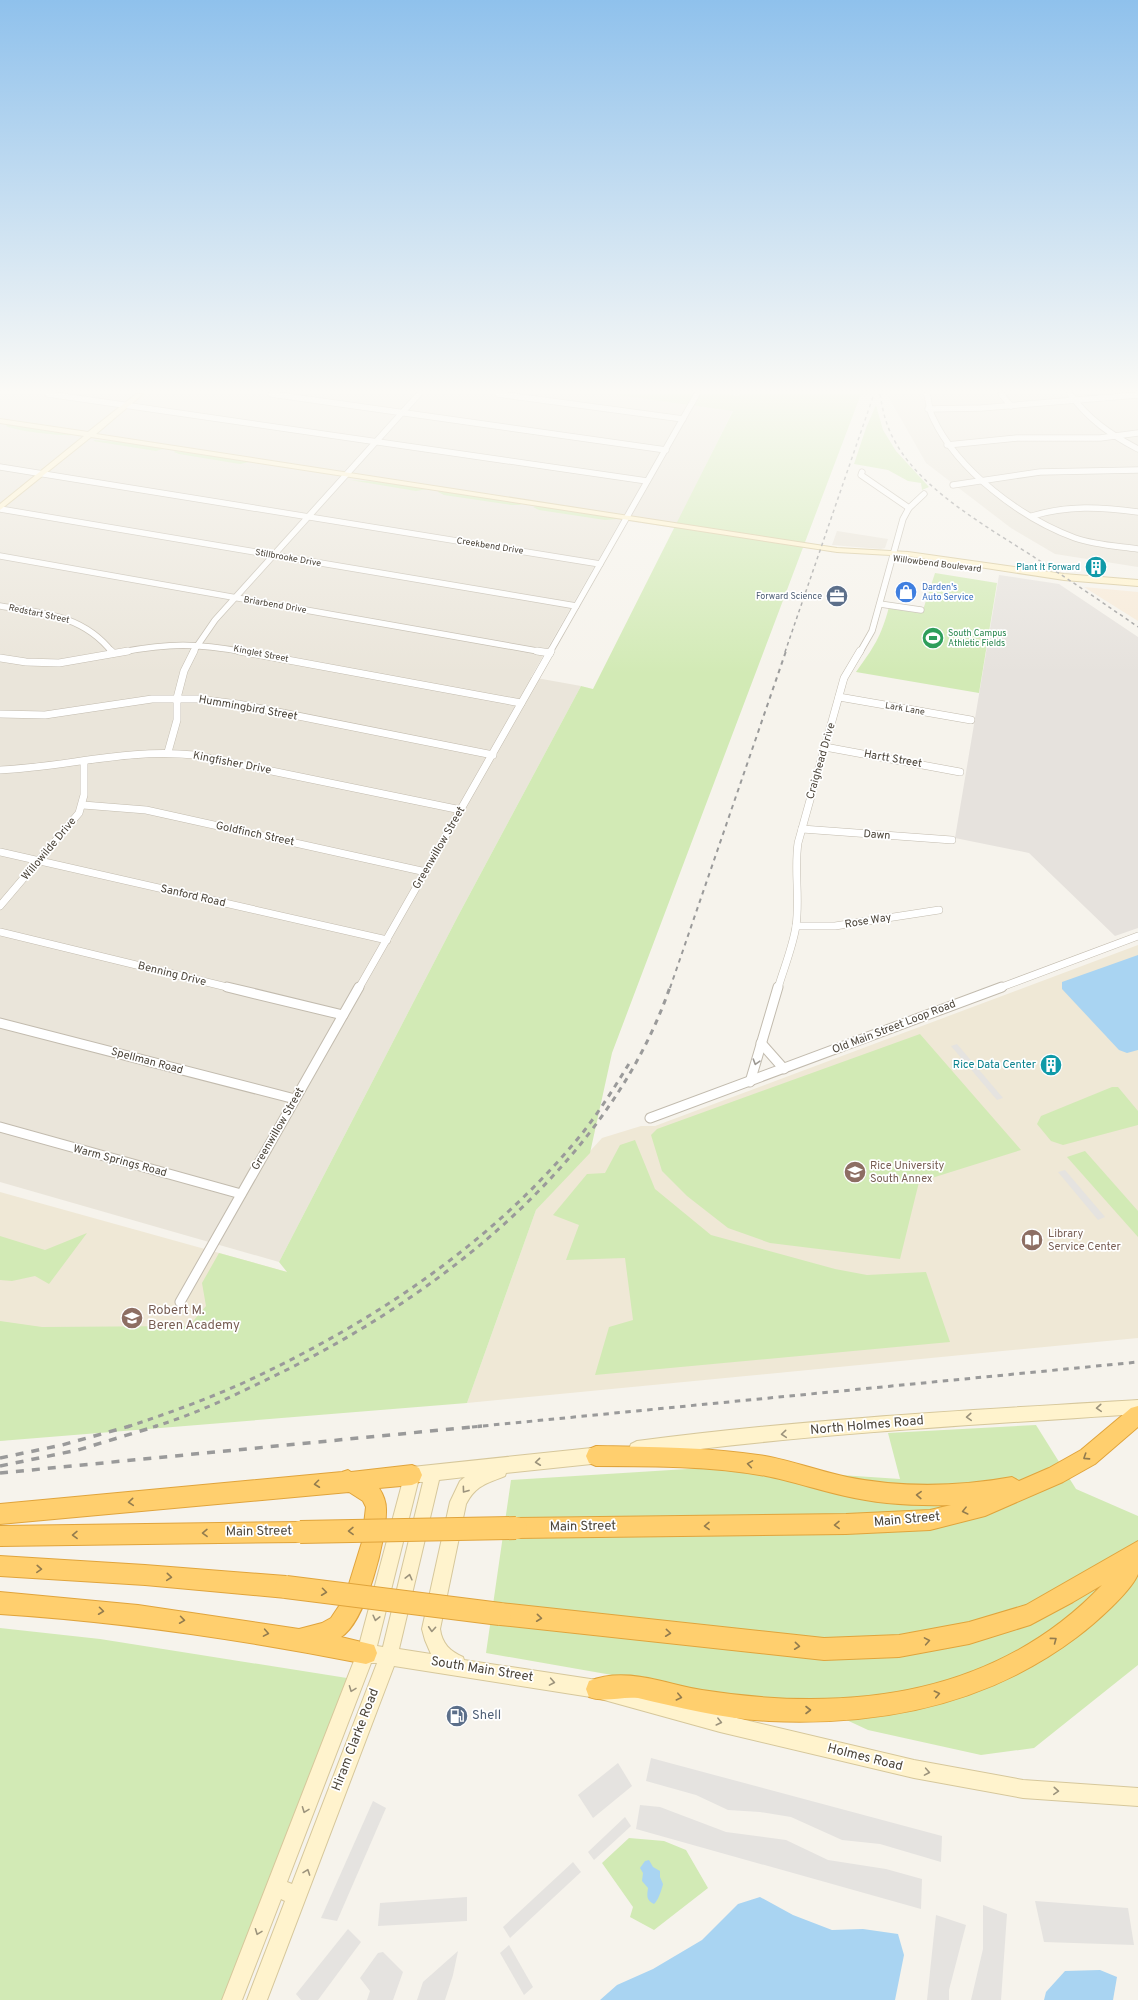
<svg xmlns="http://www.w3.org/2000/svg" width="1138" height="2000" font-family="Overpass,sans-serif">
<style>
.residential{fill:#eae5da}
.commercial{fill:#f7ead8}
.industrial{fill:#e6e2dd}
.education{fill:#efe8d6}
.green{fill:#d2eab5}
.parking{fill:#e5e3e0}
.water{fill:#a9d4f2}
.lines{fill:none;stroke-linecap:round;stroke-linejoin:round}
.street-far2-casing{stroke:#c2bbae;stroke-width:7}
.street-far1-casing{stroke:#c2bbae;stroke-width:8}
.street-casing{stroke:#c2bbae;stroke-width:11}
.secondary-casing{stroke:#d6c79b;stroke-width:2}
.highway-casing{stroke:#e0a43c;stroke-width:2}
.street-far2{stroke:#fff;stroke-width:5.5}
.street-far1{stroke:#fff;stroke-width:7}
.street{stroke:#fff;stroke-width:9}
.secondary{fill:#fff3cd;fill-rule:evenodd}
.highway{fill:#ffcf6e;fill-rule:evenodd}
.rail-far3{stroke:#9a9a9a;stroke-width:1.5;stroke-dasharray:3.5 3.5;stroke-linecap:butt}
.rail-far2{stroke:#9a9a9a;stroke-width:2;stroke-dasharray:4.5 4.5;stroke-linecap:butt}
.rail-far1{stroke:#9a9a9a;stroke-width:3;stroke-dasharray:5.5 5.5;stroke-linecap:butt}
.rail{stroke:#9a9a9a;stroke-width:3.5;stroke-dasharray:8 8;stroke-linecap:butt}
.highway-bridge-casing{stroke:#e0a43c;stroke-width:24;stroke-linecap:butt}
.highway-bridge{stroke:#ffcf6e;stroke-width:22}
.oneway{stroke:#9c9892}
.oneway2{stroke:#9c937c}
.oneway3{stroke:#937c4e}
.labels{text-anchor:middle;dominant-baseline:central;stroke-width:3.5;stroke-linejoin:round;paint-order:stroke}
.far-street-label{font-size:9px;fill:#4b4439;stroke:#fff}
.far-culture-label{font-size:9px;fill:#0d838f;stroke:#fff;text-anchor:end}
.far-shop-label{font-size:9px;fill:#366cbe;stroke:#fff;text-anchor:start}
.far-service-label{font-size:9px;fill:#4e5e75;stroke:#fff;text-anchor:end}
.far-leisure-label{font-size:9px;fill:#27864d;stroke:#fff;text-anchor:start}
.street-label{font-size:11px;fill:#4b4439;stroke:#fff}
.culture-label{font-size:11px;fill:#0d838f;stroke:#fff;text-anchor:end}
.education-label{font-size:11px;fill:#785e54;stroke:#fff;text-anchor:start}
.near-education-label{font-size:13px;fill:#785e54;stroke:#fff;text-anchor:start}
.near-street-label{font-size:13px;fill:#4b4439;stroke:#fff}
.near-service-label{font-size:13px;fill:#4e5e75;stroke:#fff;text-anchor:start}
</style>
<rect width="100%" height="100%" fill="#f6f3ec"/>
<g class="residential">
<path d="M0 394H610L733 410 675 528 621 520 531 677 581 686 458 916 279 1262 0 1182Z"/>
<path d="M889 394H1138V567L1055 554 1011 528 926 463 888 396Z"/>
<path d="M837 531 888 539 885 548 881 549 832 545Z"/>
</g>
<path class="commercial" d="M1084 587 1138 592V621Z"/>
<path class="industrial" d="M999 575 1059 584 1138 637V928L1115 936 1029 853 955 838Z"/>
<g class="education">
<path d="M1138 945V1338L467 1403 536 1210 602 1138 641 1126H655Z"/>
<path d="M0 1192 287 1272 14 1439 0 1441Z"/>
</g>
<g class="green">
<path d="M610 394H724L739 396 740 394H861L612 1053 590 1153 536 1210 467 1403 0 1441V1321L42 1327 189 1326 206 1306 202 1283 219 1253 287 1272 279 1262 458 916 581 686 593 689 733 411Z"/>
<path d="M876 405 883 430 896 451 929 487 922 490 921 483 908 481 888 470 854 464 866 428Z"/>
<path d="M7 425H13L78 434C71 438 15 431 6 426Z"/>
<path d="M95 440 134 443 163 449 156 451 93 441Z"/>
<path d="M175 451 245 460 249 462 240 464 179 454 174 452Z"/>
<path d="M350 480 399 483 427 489 416 491Z"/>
<path d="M439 491 515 501 521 505H511L444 495 438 492Z"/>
<path d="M541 505 614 517 617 519 605 520 539 510 533 507Z"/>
<path d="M935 573 997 583 979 693 856 672C874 647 881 637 889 607L922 613Z"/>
<path d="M920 1034 1021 1150 919 1182 900 1259 770 1243 728 1228 687 1196 662 1171 651 1135 657 1129Z"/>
<path d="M1112 1087H1118L1138 1111V1125L1063 1145 1051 1141 1037 1124 1041 1116Z"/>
<path d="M635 1140 655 1189 711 1235 835 1269 867 1275 926 1272 950 1342 595 1375 609 1327 633 1320 625 1258 566 1260 579 1225 553 1215 587 1174 605 1173 620 1145Z"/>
<path d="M1085 1151 1138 1211V1237L1067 1157Z"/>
<path d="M87 1233 49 1284 35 1276 12 1281 0 1280V1236L45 1250Z"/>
<path d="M1036 1425 1076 1489 1138 1516V1665L1034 1748 981 1755 868 1730 810 1703 726 1695 486 1653 511 1480 719 1467 900 1479 888 1433Z"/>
<path d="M0 1628 100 1639 347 1678 222 2000H0Z"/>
<path d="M629 1838 664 1841 686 1850 708 1888 654 1930 630 1917 633 1907 602 1863Z"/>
</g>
<g class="parking">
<path d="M957 1044 1003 1098 997 1100 951 1046Z"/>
<path d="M1065 1170 1105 1217 1098 1220 1058 1172Z"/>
<path d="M651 1758 942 1836 941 1862 880 1844 842 1840 791 1817 760 1812 728 1810 696 1795 646 1781Z"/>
<path d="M618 1763 632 1786 593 1818 578 1795Z"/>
<path d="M373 1801 386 1808 337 1921 321 1918Z"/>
<path d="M640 1805 660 1807 726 1832 786 1840 828 1860 886 1869 922 1879 921 1909 636 1829Z"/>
<path d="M625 1817 631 1826 594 1860 588 1852Z"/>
<path d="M573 1862 581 1872 510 1938 503 1927Z"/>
<path d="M467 1897V1921L378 1926 380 1903Z"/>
<path d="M1035 1901 1128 1908 1134 1945 1044 1942Z"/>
<path d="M983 1905 1007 1914 1001 2000H971L983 1949Z"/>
<path d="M936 1915 966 1925 949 1990V2000H927Z"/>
<path d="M348 1929 361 1942 318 2000H301L296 1994Z"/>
<path d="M509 1945 533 1987 524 1995 500 1953Z"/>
<path d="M458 1951 453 1975 445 2000H417L423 1982Z"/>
<path d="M383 1952 403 1972 393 2000H367L370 1991 360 1978 378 1953Z"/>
</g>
<g class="water">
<path d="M1138 955V1050L1127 1053 1119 1050 1062 989V982Z"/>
<path d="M649 1860 653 1867 660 1871V1877L663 1884C662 1889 658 1901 654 1904 646 1900 647 1896 648 1888L642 1881 643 1873 640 1868 645 1861Z"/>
<path d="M760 1897 793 1915 832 1930 863 1929 898 1934 904 1955 895 2000H600L617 1985 653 1969 702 1940 738 1904Z"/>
<path d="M1100 1970 1117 1977 1113 2000H1044L1046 1992 1065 1971Z"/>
</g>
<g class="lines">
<g class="street-far2-casing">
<g id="street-far2">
<path d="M48 394 647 481"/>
<path d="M271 394 666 450"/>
<path d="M498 394 683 419"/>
<path d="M927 394C929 402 929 411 933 418 958 471 1021 518 1075 538 1095 545 1117 546 1138 549"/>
<path d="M1001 394 1011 406"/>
<path d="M1070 394C1088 419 1111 435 1138 449"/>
<path d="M928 409 981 408 1138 395"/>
<path d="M947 445 1017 438H1100L1138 433"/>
<path d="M0 467 600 564"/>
<path d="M862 472 861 475 909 508"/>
<path d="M953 485 1040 472 1138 470"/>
<path d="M0 509 576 606"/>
<path d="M1032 516C1068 505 1101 507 1138 512"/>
<path d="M0 556 543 652"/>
<path d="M880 604 921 610"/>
<path d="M0 606C43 613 83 615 112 652"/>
<path d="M122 652C169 643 197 643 244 652"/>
<path d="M193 652 215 620 419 394"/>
<path d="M550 652 697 394"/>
<path d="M860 652 872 631 903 519 909 508 924 494"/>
</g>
</g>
<g class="street-far1-casing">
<g id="street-far1">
<path d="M111 651 113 653"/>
<path d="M239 651 521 703"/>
<path d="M537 651 550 653"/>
<path d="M0 658 26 662 59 663 128 651"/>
<path d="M839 697 971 720"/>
<path d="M0 714 45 715 152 699H197L238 704 493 755"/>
<path d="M825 747 960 772"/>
<path d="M168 752 177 720V698L184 671 194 651"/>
<path d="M0 770C66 767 128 748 194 755L461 810"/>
<path d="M83 805 146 810 426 872"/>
<path d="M802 829 952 840"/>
<path d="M0 852 387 940"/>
<path d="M0 906 79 813 84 795V762"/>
<path d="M796 926H835L939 910"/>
<path d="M0 932 231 988"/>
<path d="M359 988 551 651"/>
<path d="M778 988C784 968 793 946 796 926 800 898 794 870 798 843L844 678 860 651"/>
<path d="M999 988 1138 936"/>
</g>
</g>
<g class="street-casing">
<g id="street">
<path d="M227 987 343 1015"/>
<path d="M0 1023 295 1099"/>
<path d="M761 1043 784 1069"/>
<path d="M750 1082 778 987"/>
<path d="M650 1118 1002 987"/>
<path d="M0 1127 241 1194"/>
<path d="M180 1302 359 987"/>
</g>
</g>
<g class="secondary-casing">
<g id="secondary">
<path d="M136 394H143L96 434 837 548 908 552 1064 574 1138 580V586L1064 580 908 556 837 552 91 437 0 510V504L84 436 0 423V419L88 432Z"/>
<path d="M1138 1400V1414C971 1425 803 1434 637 1457L631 1454 629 1449 631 1444 637 1441C803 1419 971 1410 1138 1400Z"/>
<path d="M601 1447 607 1450 609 1455 607 1460 601 1463 506 1473 505 1476C486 1484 476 1485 466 1504L440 1629C442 1644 450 1651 463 1657L464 1660 597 1680 720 1714 914 1760 1023 1780 1138 1788V1806L1023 1798 914 1778 720 1732 597 1698 394 1666 267 2000H247L285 1901 281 1899 242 2000H222L357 1653 406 1469 412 1467ZM465 1477 460 1481 450 1502 422 1629 425 1640 431 1654 399 1649 439 1480ZM418 1482H423L383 1647 377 1646ZM371 1663H377L292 1884 287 1882Z"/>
</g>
</g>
<g class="highway-casing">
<g id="highway">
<path d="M1138 1406V1427L1095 1464 1063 1482 985 1516 930 1530 846 1534 516 1538 509 1535 506 1528 509 1521 516 1518 846 1514 930 1510 951 1505C915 1506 879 1504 845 1496 818 1490 792 1481 766 1476 710 1466 652 1466 596 1466L589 1463 586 1456 589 1449 596 1446C652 1447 709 1447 765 1456 793 1461 819 1471 847 1477 902 1488 957 1487 1012 1477L1019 1481 1049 1468 1081 1450 1131 1408Z"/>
<path d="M412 1465 419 1468 422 1475 419 1482 412 1485 379 1488C383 1494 386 1502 386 1509 387 1537 366 1622 341 1637L374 1645 377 1653 374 1661 366 1664C245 1640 123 1622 0 1614V1592L138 1605 299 1629 322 1623 331 1618 345 1597 362 1542 366 1507 363 1501 349 1492 0 1524V1504L342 1472 348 1470 351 1472Z"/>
<path d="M300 1522 307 1525 310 1532 307 1539 300 1542 0 1546V1526Z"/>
<path d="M1138 1541C1138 1550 1138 1565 1138 1574 1131 1592 1093 1625 1077 1637 987 1705 880 1726 769 1721 725 1719 681 1708 638 1698 622 1696 604 1703 589 1697L586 1689 589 1681C626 1666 665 1684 702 1690 847 1713 995 1697 1102 1585L1073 1602 1030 1625 969 1644 899 1657 824 1660 500 1625 492 1622 489 1614 492 1606 500 1603 824 1638 899 1635 969 1622 1026 1605Z"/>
<path d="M0 1556 145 1565 286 1576 293 1580 297 1587 293 1594 286 1598 145 1585 0 1576Z"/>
</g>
</g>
<use href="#street-far2" class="street-far2"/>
<use href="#street-far1" class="street-far1"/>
<use href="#street" class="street"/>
<use href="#secondary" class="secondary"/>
<use href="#highway" class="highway"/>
<g class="rail-far3">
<path d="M880 394C883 413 887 429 897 445 925 493 991 529 1037 559 1071 581 1105 604 1138 627"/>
<path d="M785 652 874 394"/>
</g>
<path class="rail-far2" d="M670 988 786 651"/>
<g class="rail-far1">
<path d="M127 1427C166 1414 205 1400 243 1383 371 1324 495 1242 584 1131 601 1109 616 1085 630 1062"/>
<path d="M153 1427C193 1415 233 1396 270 1378 435 1299 608 1166 670 987"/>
<path d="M472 1427 1138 1362"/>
</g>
<g class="rail">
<path d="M0 1458 62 1445 130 1426"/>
<path d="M0 1466 78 1450 157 1426"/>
<path d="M0 1473 482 1426"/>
</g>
<g class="highway-bridge-casing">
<g id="highway-bridge">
<path d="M300 1532 516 1528"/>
<path d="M286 1587 500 1614"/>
</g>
</g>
<use href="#highway-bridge" class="highway-bridge"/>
</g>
<defs><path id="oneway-chevron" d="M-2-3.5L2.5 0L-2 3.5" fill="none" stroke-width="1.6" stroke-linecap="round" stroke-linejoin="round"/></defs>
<use class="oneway" href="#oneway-chevron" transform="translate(756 1062) rotate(107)"/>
<g class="oneway2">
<use href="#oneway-chevron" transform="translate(1099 1408) rotate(176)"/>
<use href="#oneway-chevron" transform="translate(969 1417) rotate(176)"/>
<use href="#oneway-chevron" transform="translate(784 1434) rotate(175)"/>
<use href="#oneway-chevron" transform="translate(538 1462) rotate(174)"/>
<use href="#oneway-chevron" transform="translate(465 1490) rotate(126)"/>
<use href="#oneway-chevron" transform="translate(409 1577) rotate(-76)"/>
<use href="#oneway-chevron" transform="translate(376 1618) rotate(104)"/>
<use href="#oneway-chevron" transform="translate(432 1629) rotate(94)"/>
<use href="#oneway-chevron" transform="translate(552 1682) rotate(10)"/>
<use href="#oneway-chevron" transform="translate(352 1689) rotate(111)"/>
<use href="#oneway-chevron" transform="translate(719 1722) rotate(14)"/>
<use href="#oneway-chevron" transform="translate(927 1772) rotate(10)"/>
<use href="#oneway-chevron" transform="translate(1056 1791) rotate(4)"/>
<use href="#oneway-chevron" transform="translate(305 1810) rotate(111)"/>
<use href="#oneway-chevron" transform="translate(307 1872) rotate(-70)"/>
<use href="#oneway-chevron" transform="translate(258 1932) rotate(111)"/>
</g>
<g class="oneway3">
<use href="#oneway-chevron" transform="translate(1086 1457) rotate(147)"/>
<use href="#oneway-chevron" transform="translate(750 1464) rotate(-171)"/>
<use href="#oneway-chevron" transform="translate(317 1484) rotate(173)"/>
<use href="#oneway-chevron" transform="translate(919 1495) rotate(-178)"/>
<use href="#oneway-chevron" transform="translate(131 1502) rotate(175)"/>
<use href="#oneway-chevron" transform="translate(965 1511) rotate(166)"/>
<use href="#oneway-chevron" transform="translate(837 1525) rotate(179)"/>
<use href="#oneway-chevron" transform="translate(707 1526) rotate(179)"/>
<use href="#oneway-chevron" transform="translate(351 1531) rotate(179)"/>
<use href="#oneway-chevron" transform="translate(205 1533) rotate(179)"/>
<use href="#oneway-chevron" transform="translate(75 1535) rotate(179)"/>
<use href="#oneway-chevron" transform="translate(39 1569) rotate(3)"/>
<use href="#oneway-chevron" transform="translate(169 1577) rotate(5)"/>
<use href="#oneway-chevron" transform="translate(324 1592) rotate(7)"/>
<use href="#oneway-chevron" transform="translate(101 1611) rotate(7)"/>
<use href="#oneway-chevron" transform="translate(539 1618) rotate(6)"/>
<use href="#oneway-chevron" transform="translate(182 1620) rotate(8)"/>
<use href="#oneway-chevron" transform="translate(266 1633) rotate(10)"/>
<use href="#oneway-chevron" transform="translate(668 1633) rotate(6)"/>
<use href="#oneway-chevron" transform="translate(1054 1640) rotate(-37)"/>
<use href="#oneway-chevron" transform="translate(927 1641) rotate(-10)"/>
<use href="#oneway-chevron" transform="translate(797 1646) rotate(6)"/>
<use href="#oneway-chevron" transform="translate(937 1694) rotate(-13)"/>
<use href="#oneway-chevron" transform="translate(679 1697) rotate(13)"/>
<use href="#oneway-chevron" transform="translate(808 1710)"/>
</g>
<linearGradient id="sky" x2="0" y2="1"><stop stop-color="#8fc1ec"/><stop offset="0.58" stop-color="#fbfaf6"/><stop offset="1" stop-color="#fbfaf6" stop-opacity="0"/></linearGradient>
<rect width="1138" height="674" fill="url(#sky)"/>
<defs>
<g id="building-disc" transform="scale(1.15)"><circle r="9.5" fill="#0f9aa8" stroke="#fff"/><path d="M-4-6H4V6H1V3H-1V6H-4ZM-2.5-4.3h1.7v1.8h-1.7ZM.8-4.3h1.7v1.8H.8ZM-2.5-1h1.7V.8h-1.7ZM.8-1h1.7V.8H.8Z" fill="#fff"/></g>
<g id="shop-disc" transform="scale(1.15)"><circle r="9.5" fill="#3f7fe0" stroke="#fff"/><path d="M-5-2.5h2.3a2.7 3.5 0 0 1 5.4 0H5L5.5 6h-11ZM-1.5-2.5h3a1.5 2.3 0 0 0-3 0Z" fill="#fff"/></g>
<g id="office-disc" transform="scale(1.15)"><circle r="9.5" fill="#5c6f8a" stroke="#fff"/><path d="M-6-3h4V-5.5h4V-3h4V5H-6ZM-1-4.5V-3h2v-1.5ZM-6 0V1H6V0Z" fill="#fff"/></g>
<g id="stadium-disc" transform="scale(1.15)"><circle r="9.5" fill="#2e9e5b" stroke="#fff"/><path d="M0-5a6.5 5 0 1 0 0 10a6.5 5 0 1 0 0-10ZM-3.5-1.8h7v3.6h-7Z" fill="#fff"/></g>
<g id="university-disc" transform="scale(1.15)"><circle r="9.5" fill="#8d6e63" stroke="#fff"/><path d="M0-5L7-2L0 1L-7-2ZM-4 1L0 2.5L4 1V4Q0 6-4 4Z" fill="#fff"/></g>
<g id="library-disc" transform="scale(1.15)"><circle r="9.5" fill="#8d6e63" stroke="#fff"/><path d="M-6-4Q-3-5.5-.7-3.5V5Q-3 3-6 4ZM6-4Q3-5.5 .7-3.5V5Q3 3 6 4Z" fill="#fff"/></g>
<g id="school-disc" transform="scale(1.15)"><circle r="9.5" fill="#8d6e63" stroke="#fff"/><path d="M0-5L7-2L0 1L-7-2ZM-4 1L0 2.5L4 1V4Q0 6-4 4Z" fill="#fff"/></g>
<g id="fuel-disc" transform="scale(1.15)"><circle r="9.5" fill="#5c6f8a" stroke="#fff"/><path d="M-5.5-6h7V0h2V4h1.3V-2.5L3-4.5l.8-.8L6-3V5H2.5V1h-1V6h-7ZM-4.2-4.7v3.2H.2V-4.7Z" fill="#fff"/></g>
</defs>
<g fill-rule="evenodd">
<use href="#building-disc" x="1096" y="567"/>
<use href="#shop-disc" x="906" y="592"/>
<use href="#office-disc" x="837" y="596"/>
<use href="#stadium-disc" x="933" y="638"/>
<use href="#building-disc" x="1051" y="1065"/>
<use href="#university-disc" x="855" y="1172"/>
<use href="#library-disc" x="1032" y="1240"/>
<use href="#school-disc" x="132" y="1318"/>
<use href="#fuel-disc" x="457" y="1716"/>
</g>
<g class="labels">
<g class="far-street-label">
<text transform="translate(490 546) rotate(9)">Creekbend Drive</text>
<text transform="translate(288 558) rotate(10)">Stillbrooke Drive</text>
<text transform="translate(937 564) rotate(7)">Willowbend Boulevard</text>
<text transform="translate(275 605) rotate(10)">Briarbend Drive</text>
<text transform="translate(39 614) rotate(12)">Redstart Street</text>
<text transform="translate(261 654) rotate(11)">Kinglet Street</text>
<text transform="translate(905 709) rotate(10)">Lark Lane</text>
</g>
<g class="far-culture-label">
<text x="1080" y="567">Plant It Forward</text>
</g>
<g class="far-shop-label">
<text x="922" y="587">Darden's<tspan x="922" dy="10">Auto Service</tspan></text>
</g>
<g class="far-service-label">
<text x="822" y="596">Forward Science</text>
</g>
<g class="far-leisure-label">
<text x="948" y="633">South Campus<tspan x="948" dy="10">Athletic Fields</tspan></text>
</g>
<g class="street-label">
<text transform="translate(248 708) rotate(10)">Hummingbird Street</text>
<text transform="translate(893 759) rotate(10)">Hartt Street</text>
<text transform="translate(821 761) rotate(-74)">Craighead Drive</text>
<text transform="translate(232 763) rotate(11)">Kingfisher Drive</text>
<text transform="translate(255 834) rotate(12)">Goldfinch Street</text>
<text transform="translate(877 835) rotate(4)">Dawn</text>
<text transform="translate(439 848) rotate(-60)">Greenwillow Street</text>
<text transform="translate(49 849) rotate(-50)">Willowilde Drive</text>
<text transform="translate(193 896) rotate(13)">Sanford Road</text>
<text transform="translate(868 921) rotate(-9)">Rose Way</text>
<text transform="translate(172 974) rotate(14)">Benning Drive</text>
<text transform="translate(894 1027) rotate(-21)">Old Main Street Loop Road</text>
<text transform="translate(147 1061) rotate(15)">Spellman Road</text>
<text transform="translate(278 1129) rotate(-60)">Greenwillow Street</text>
<text transform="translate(120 1161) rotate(15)">Warm Springs Road</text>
</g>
<g class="culture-label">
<text x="1036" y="1065">Rice Data Center</text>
</g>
<g class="education-label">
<text x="870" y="1166">Rice University<tspan x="870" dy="13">South Annex</tspan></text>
<text x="1048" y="1234">Library<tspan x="1048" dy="13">Service Center</tspan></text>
</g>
<g class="near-education-label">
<text x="148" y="1311">Robert M.<tspan x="148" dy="15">Beren Academy</tspan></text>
</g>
<g class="near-street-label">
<text transform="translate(867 1426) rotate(-5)">North Holmes Road</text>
<text transform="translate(907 1520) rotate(-5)">Main Street</text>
<text transform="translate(583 1527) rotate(-1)">Main Street</text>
<text transform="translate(259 1532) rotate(-1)">Main Street</text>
<text transform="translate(482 1670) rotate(9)">South Main Street</text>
<text transform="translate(356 1740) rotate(-69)">Hiram Clarke Road</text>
<text transform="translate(865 1758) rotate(14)">Holmes Road</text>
</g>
<g class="near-service-label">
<text x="472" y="1716">Shell</text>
</g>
</g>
</svg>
